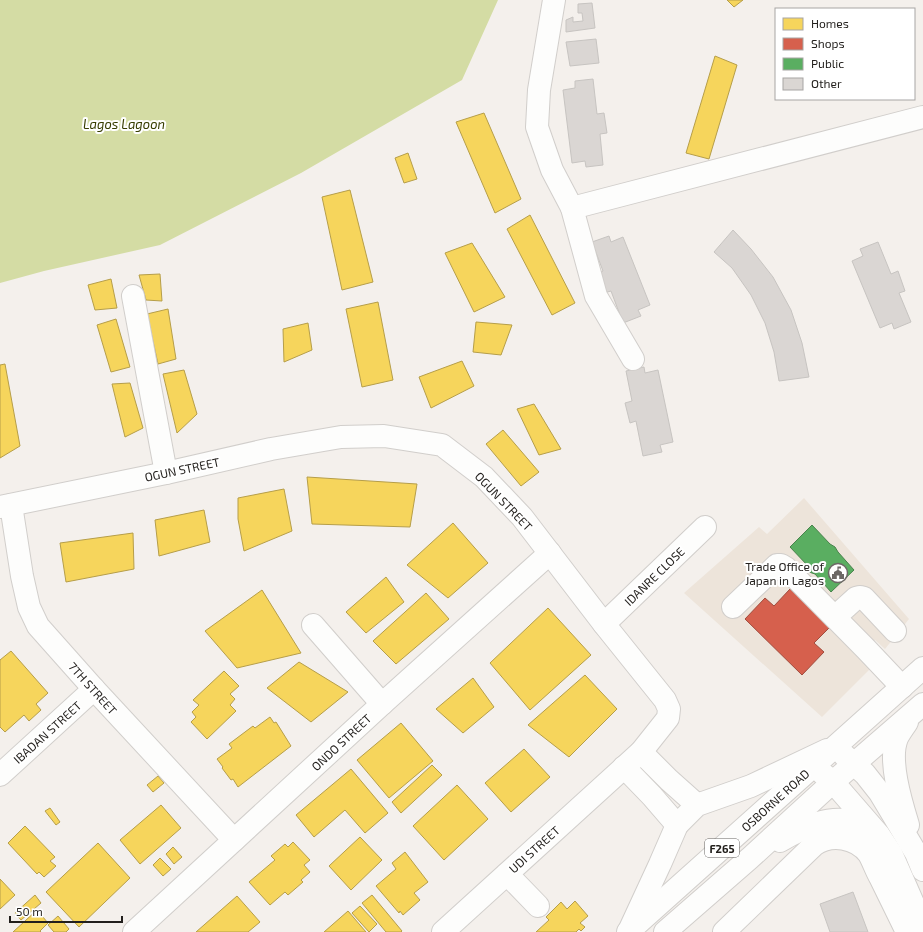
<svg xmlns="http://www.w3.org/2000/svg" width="923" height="932" font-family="'Exo 2',sans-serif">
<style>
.built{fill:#ede4da}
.water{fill:#d4dca4}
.homes{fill:#f6d55c;stroke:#b69e49}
.shops{fill:#d6604d;stroke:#a04c3e}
.public{fill:#5aae61;stroke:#49834c}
.building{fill:#dad6d3;stroke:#c7c4c1}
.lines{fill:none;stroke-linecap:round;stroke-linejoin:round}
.minor-casing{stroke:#d1cecb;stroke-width:24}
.major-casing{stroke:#d1cecb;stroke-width:24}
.minor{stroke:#fdfdfc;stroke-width:22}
.major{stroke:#fdfdfc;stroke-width:22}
.labels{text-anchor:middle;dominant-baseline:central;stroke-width:4;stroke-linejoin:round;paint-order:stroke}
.shield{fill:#fff;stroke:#646260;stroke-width:1}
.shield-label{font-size:11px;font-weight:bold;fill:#221f1c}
.street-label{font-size:12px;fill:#221f1c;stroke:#fff}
.poi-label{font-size:12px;fill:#221f1c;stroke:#fff;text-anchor:end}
.water-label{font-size:13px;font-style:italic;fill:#373d00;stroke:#fff}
</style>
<rect width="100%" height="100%" fill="#f4f0ec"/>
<path class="built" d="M804 498 909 619 885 649 875 640 858 657 870 669 822 717 684 593 759 527 767 534Z"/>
<path class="water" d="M0 0H498L462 80 301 173 160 245 44 271 0 283Z"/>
<g class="homes">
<path d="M727 0H743L734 7Z"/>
<path d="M715 56 737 65 709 159 686 153Z"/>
<path d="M484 113 521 199 495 213 456 122Z"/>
<path d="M408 153 417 179 404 183 395 158Z"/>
<path d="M350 190 373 282 342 290 322 197Z"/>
<path d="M530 215 575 303 552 315 507 229Z"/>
<path d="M472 243 505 297 474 312 445 253Z"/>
<path d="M160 274 162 301 146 300 139 275Z"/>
<path d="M111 279 117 308 95 310 88 285Z"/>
<path d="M378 302 393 380 362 387 346 309Z"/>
<path d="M168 309 176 359 158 364 147 314Z"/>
<path d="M116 319 130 367 111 372 97 325Z"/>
<path d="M476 322 512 325 501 355 473 352Z"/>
<path d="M308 323 312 350 284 362 283 329Z"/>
<path d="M462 361 474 386 431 408 419 377Z"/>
<path d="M5 364 20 446 0 458V365Z"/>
<path d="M184 370 197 414 177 433 163 374Z"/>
<path d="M130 383 143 428 125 437 112 384Z"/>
<path d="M534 404 561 449 539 455 517 409Z"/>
<path d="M503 430 539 472 521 486 486 444Z"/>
<path d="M307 477 417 484 410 527 312 524Z"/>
<path d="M284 489 292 531 244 551 238 519V498Z"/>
<path d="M204 510 210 542 159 556 155 520Z"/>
<path d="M453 523 488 563 448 598 407 565Z"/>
<path d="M133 533 134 569 66 582 60 543Z"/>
<path d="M386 577 404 602 366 633 346 612Z"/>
<path d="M262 590 301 653 237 668 205 631Z"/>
<path d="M426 593 449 619 396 664 373 641Z"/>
<path d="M548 608 591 655 530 710 490 663Z"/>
<path d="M11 651 48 693 36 704 41 710 29 721 24 715 5 732 0 727V660Z"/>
<path d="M299 662 348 692 311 722 267 688Z"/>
<path d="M224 671 239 686 230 694 235 699 230 705 236 711 207 739 191 722 196 717 192 712 199 705 193 700Z"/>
<path d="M585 675 617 709 569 757 528 725Z"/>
<path d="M473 678 494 707 463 733 436 709Z"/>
<path d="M270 717 274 723 276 722 291 746 238 787 233 779 231 780 222 768 223 767 217 759 232 748 229 744 253 726 255 728Z"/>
<path d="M401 723 433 761 389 798 357 760Z"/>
<path d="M524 749 550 777 511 812 485 783Z"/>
<path d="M432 765 442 775 401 813 392 802Z"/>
<path d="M351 769 388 813 365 833 345 810 314 837 296 815Z"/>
<path d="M158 776 164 783 153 792 147 785Z"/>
<path d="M457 785 488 819 444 860 413 826Z"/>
<path d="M161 805 181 828 140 864 120 840Z"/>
<path d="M50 808 60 822 56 825 45 811Z"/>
<path d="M25 826 55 857 50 861 56 866 44 877 39 872 37 874 8 843Z"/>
<path d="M360 837 382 860 351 890 329 866Z"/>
<path d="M293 842 310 860 304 865 310 872 301 880 303 882 288 895 285 892 270 905 249 882 275 860 271 856 285 844 288 847Z"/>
<path d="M98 843 130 878 79 927 46 892Z"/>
<path d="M173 847 182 857 174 864 166 854Z"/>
<path d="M405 852 428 882 414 893 420 900 403 915 400 911 399 913 376 886 396 869 392 863Z"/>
<path d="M160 858 171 869 163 876 153 865Z"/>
<path d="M0 879 15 895 0 909Z"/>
<path d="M35 895 41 903 21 920 15 913Z"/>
<path d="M372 895 402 931 401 932H386L362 903Z"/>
<path d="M237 896 260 922 248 932H196Z"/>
<path d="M575 901 588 916 580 923 585 927 581 931 579 929 576 932H536L549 920 546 917 561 902 567 909Z"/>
<path d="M360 906 377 924 369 932 352 913Z"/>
<path d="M37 910 48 923 40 931 41 932H13Z"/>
<path d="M348 911 366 932H324Z"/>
<path d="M58 916 69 929 66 932H54L48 925Z"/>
</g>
<path class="shops" d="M790 589 830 627 814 643 824 652 802 675 745 619 765 598 774 606Z"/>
<path class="public" d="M812 525 830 544 835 547 838 552 854 570 831 592 815 574 809 572 808 566 790 547Z"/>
<g class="building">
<path d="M592 3 595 28 566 32V20L573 17V22L583 21 582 13H578V4Z"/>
<path d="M596 39 599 63 570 66 566 42Z"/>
<path d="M593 79 597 114 604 113 607 133 600 134 603 165 586 167 585 161 572 163 563 90 575 88V81Z"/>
<path d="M733 230 751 249 773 277 791 310 802 343 809 377 779 381 774 352 765 323 751 295 732 268 714 252Z"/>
<path d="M609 236 611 242 623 237 650 305 638 310 641 316 623 323 611 291 604 293 596 274 603 271 592 242Z"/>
<path d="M878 242 891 274 898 271 905 291 899 293 911 322 894 329 892 323 880 328 852 261 863 256 860 249Z"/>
<path d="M644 367 645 373 658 370 673 442 660 445 662 452 643 456 636 421 630 423 625 403 632 401 626 371Z"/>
<path d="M853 892 868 932H830L820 904Z"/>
</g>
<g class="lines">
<g class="minor-casing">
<g id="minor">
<path d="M554 0 539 90 537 127 552 170 572 208"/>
<path d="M133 296 166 473"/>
<path d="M633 359 596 296 572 208 923 117"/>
<path d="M11 505 22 576 29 607 38 626 94 689 234 840"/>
<path d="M0 507 166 473 271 449 341 437 384 436 442 445 484 477 522 517 604 624 665 700 669 709 668 718 641 752 443 932"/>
<path d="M733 607 777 565H781L786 568 866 649 902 687"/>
<path d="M835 617 856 598 860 597 864 598 895 631"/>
<path d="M604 624 705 527"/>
<path d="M313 625 382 704"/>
<path d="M641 752 669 780 697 805"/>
<path d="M624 767 652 796 677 825"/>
<path d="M0 775 94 689"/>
<path d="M507 874 538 906"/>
<path d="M629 931 660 864 677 825 697 805 751 786 827 750"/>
<path d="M134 932 382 704 550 553"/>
<path d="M724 932 814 845C831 833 856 837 869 854 873 861 876 870 880 877 889 895 898 914 907 932"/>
</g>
</g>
<g class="major-casing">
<g id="major">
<path d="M907 722C904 727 900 732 897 738 888 760 901 802 908 825"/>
<path d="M844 755 865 774 880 793 916 853 923 870"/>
<path d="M822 773 833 782 879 835 891 853 923 926"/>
<path d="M780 841C802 828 831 813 857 823 862 825 868 829 873 831"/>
<path d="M628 932 923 668"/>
<path d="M665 932 750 858 833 782 923 704"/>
</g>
</g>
<use href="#minor" class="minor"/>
<use href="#major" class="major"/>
</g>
<defs>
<g id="civic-ring" transform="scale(1)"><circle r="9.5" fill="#fff" stroke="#6c6865" stroke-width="1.5"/><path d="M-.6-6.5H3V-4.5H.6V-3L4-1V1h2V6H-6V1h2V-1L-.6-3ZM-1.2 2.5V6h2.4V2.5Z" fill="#6c6865"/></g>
</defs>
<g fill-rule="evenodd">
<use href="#civic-ring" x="838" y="573"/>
</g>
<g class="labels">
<rect class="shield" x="705" y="839" width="34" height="18" rx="3"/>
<g class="shield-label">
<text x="722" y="848">F265</text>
</g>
<g class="street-label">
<text transform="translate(182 469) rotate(-12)">OGUN STREET</text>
<text transform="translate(504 501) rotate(46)">OGUN STREET</text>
<text transform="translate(654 576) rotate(-44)">IDANRE CLOSE</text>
<text transform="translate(93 688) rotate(48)">7TH STREET</text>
<text transform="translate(47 732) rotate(-42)">IBADAN STREET</text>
<text transform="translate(341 742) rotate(-43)">ONDO STREET</text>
<text transform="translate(775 800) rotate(-42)">OSBORNE ROAD</text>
<text transform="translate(534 849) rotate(-42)">UDI STREET</text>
</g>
<g class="poi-label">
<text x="824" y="566">Trade Office of<tspan x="824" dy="14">Japan in Lagos</tspan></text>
</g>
<g class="water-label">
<text x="124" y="124">Lagos Lagoon</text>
</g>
</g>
<rect x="775" y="8" width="140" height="92" fill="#ffffff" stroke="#a7a5a4"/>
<rect x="783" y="18" width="20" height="12" fill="#f6d55c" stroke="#a7a5a4"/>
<text x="811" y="28" font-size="12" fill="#221f1c">Homes</text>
<rect x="783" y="38" width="20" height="12" fill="#d6604d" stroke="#a7a5a4"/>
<text x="811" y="48" font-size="12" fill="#221f1c">Shops</text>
<rect x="783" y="58" width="20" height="12" fill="#5aae61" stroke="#a7a5a4"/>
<text x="811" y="68" font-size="12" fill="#221f1c">Public</text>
<rect x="783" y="78" width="20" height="12" fill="#dad6d3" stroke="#a7a5a4"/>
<text x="811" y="88" font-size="12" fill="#221f1c">Other</text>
<path d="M10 916v6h112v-6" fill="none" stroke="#221f1c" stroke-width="2"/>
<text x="16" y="916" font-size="12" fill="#221f1c" stroke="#ffffff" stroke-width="3" paint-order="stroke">50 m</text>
</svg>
